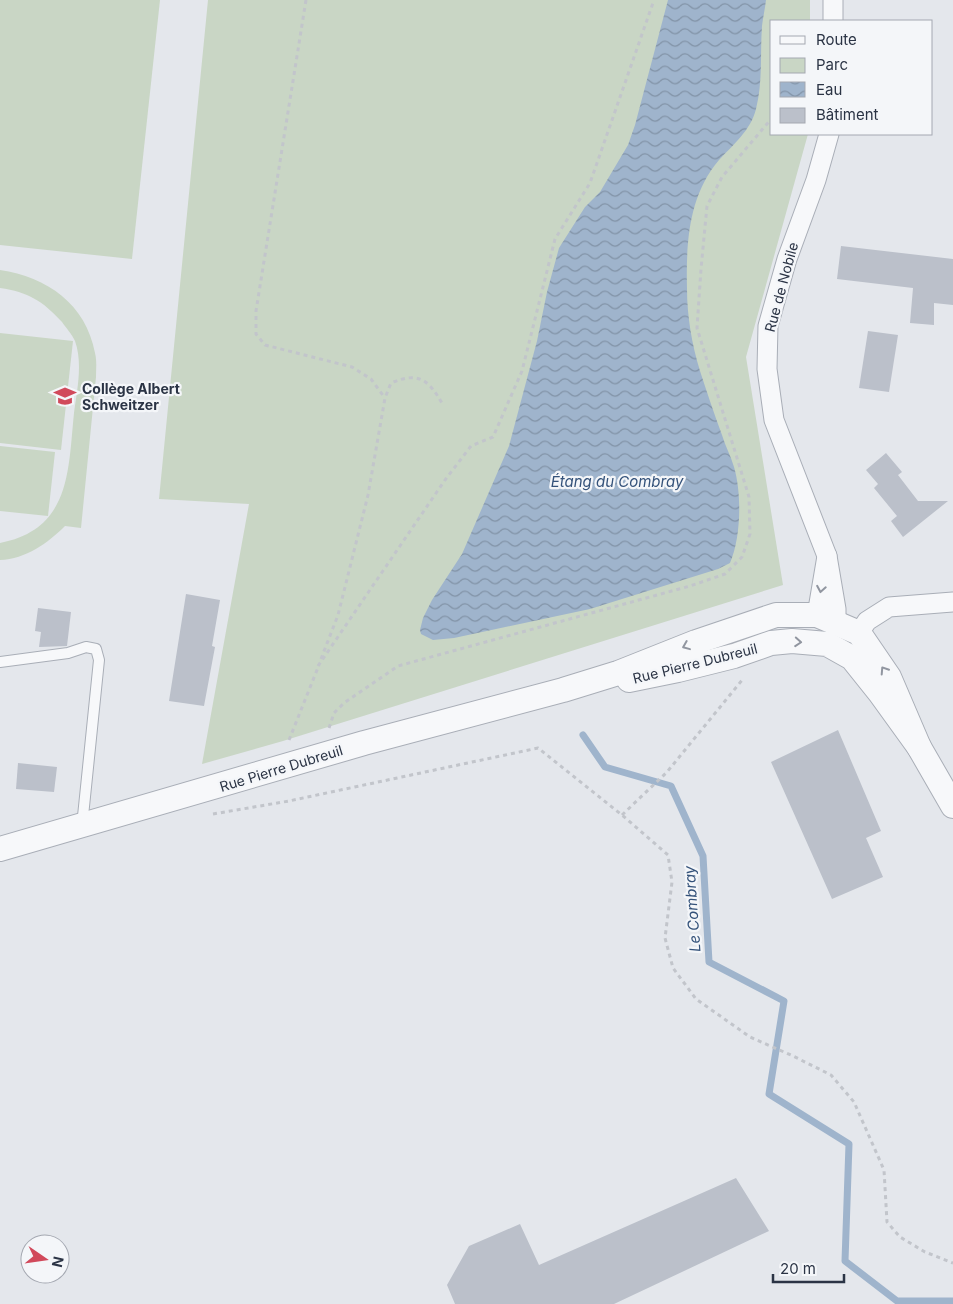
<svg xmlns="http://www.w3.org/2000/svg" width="953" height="1304" font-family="Inter,sans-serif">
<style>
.green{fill:#c9d6c5}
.water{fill:url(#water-waves)}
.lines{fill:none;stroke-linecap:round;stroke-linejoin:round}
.stream{stroke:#9fb4cc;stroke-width:7}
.building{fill:#bbc0ca}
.service-casing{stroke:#a9aeb7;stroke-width:12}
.minor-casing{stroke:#a9aeb7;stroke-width:21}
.tertiary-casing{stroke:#a9aeb7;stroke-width:26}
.path{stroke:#c2c5cb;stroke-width:3;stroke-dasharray:4 4;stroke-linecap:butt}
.service{stroke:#f7f8fa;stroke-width:10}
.minor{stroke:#f7f8fa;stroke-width:19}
.tertiary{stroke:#f7f8fa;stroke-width:24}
.oneway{stroke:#9196a0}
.labels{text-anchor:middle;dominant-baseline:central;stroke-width:4.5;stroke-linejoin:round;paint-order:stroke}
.street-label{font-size:14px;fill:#2b3445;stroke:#f4f6f9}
.poi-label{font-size:14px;font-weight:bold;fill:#2b3445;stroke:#f4f6f9;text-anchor:start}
.water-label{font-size:15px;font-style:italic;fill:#34527a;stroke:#f4f6f9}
</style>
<defs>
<pattern id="water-waves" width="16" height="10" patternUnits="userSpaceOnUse" patternTransform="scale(1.25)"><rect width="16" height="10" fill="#9fb4cc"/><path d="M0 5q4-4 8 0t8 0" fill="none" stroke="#8293a7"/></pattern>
</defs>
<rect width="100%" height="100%" fill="#e4e7ec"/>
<g class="green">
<path d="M0 0H160L132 259 0 245Z"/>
<path d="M208 0H810V21H772V134H808L746 357 783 585 283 741 202 764 249 504 159 499Z"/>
<path d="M0 270C47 277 86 304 95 353 97 361 96 369 96 377L81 528 65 526C48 543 26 559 0 560V543C71 529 68 471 74 413 77 391 83 363 75 341 72 334 66 328 62 322 43 301 28 292 0 288Z"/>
<path d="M0 333 73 341 61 450 0 443Z"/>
<path d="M0 446 55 452 48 516 0 511Z"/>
</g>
<path class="water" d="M668 0H766C765 9 763 17 762 26 760 53 763 82 756 109 751 130 733 145 719 160 688 196 686 245 687 289 687 316 692 345 700 371 707 392 714 414 722 435 725 446 731 456 734 467 742 494 741 538 730 563L718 569 590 609 454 638 433 640 421 634 420 630 423 618 432 600 462 554 509 446 537 341 547 292 559 248 585 207 600 192 628 145 635 125Z"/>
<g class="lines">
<path class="stream" d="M583 735 605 767 671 786 703 856 709 962 784 1001 769 1094 849 1144 845 1261 897 1301H953"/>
</g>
<g class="building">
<path d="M841 246 953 259V305L934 303V325L910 323 913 288 837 279Z"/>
<path d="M868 331 898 335 889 392 859 388Z"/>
<path d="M886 453 902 472 898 475 918 501H948L903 537 891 521 897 516 874 488 878 484 866 470Z"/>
<path d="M186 594 220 600 212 646 215 647 204 706 169 701Z"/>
<path d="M38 608 71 612 67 646 39 647 41 632 35 631Z"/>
<path d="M838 730 881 831 866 838 883 877 832 899 771 762Z"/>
<path d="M18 763 57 767 54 792 16 789Z"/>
<path d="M736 1178 769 1231 614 1304H455L447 1285 469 1246 520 1224 539 1265Z"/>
</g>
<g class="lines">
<g class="service-casing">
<path id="service" d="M0 662 68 653 86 647 96 649 99 660 82 826"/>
</g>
<g class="minor-casing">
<g id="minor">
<path d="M833 0V21"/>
<path d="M827 556 774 420 767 369 768 326 787 259 816 180 829 134"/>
<path d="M817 615 827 556 836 609V623"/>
<path d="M859 633 867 621 889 607 953 602"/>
</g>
</g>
<g class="tertiary-casing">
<g id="tertiary">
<path d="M629 680 678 670 734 656 771 643 792 641 827 644 852 658 880 693 919 747 953 806"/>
<path d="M0 849 364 743 563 690 618 673 696 642 776 615H817L859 633 889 677 919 747"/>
</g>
</g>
<g class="path">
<path d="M306 0 256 311V334L265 345 352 367 371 379 385 398"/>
<path d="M321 659 338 615 368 495 385 398 391 383C419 371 429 380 443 405"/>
<path d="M318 666 445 480 471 446 493 437 522 371 555 239 590 183 654 0"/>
<path d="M329 728 334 713 344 703 398 666 690 586 725 574 742 557 750 534 749 497 697 328 701 269 707 206 722 177 772 118"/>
<path d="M289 740 319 665"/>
<path d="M213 814 289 801 538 748 622 815 668 855 672 882 665 938 673 968 696 999 750 1037 793 1056 831 1075 854 1102 884 1170 887 1222 900 1237 925 1252 953 1263"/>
<path d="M622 815 667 772 743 679"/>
</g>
<use href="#service" class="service"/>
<use href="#minor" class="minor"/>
<use href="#tertiary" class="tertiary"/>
</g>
<defs><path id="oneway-chevron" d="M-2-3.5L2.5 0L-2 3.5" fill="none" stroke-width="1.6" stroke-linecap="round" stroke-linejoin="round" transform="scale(1.25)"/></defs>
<g class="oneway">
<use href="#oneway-chevron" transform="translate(821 589) rotate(100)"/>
<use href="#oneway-chevron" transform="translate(798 642) rotate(4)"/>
<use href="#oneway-chevron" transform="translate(686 646) rotate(158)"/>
<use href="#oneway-chevron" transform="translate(884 670) rotate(-123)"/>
</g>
<defs>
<g id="university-bare" transform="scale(1.725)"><path d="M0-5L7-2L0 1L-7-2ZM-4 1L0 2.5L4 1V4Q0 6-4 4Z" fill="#d1495b" stroke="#f4f6f9" stroke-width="2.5" paint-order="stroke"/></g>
</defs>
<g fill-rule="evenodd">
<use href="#university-bare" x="65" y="396"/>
</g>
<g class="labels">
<g class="street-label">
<text transform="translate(781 287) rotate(-75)">Rue de Nobile</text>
<text transform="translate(695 663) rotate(-14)">Rue Pierre Dubreuil</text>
<text transform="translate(281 768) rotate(-17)">Rue Pierre Dubreuil</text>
</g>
<g class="poi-label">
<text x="82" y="388">Collège Albert<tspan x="82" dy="16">Schweitzer</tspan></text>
</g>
<g class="water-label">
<text x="617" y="481">Étang du Combray</text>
<text transform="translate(692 909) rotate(-94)">Le Combray</text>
</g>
</g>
<rect x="770" y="20" width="162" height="115" fill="#f4f6f9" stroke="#a4a8b1"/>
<rect x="780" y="36" width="25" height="8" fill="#f7f8fa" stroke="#a4a8b1"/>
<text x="816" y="45" font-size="15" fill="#2b3445">Route</text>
<rect x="780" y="58" width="25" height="15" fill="#c9d6c5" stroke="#a4a8b1"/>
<text x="816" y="70" font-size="15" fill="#2b3445">Parc</text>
<rect x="780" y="82" width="25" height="15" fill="url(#water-waves)" stroke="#a4a8b1"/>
<text x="816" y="95" font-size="15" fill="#2b3445">Eau</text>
<rect x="780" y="108" width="25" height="15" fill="#bbc0ca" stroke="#a4a8b1"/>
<text x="816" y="120" font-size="15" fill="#2b3445">Bâtiment</text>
<g transform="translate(45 1259) rotate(103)"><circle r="24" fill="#f4f6f9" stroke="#a4a8b1"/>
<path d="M0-4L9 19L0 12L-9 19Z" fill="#d1495b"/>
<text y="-8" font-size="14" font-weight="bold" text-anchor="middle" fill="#2b3445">N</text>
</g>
<path d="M773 1274v8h71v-8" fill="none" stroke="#2b3445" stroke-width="2.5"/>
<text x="780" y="1274" font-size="15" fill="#2b3445" stroke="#f4f6f9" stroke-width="4" paint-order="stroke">20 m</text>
</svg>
